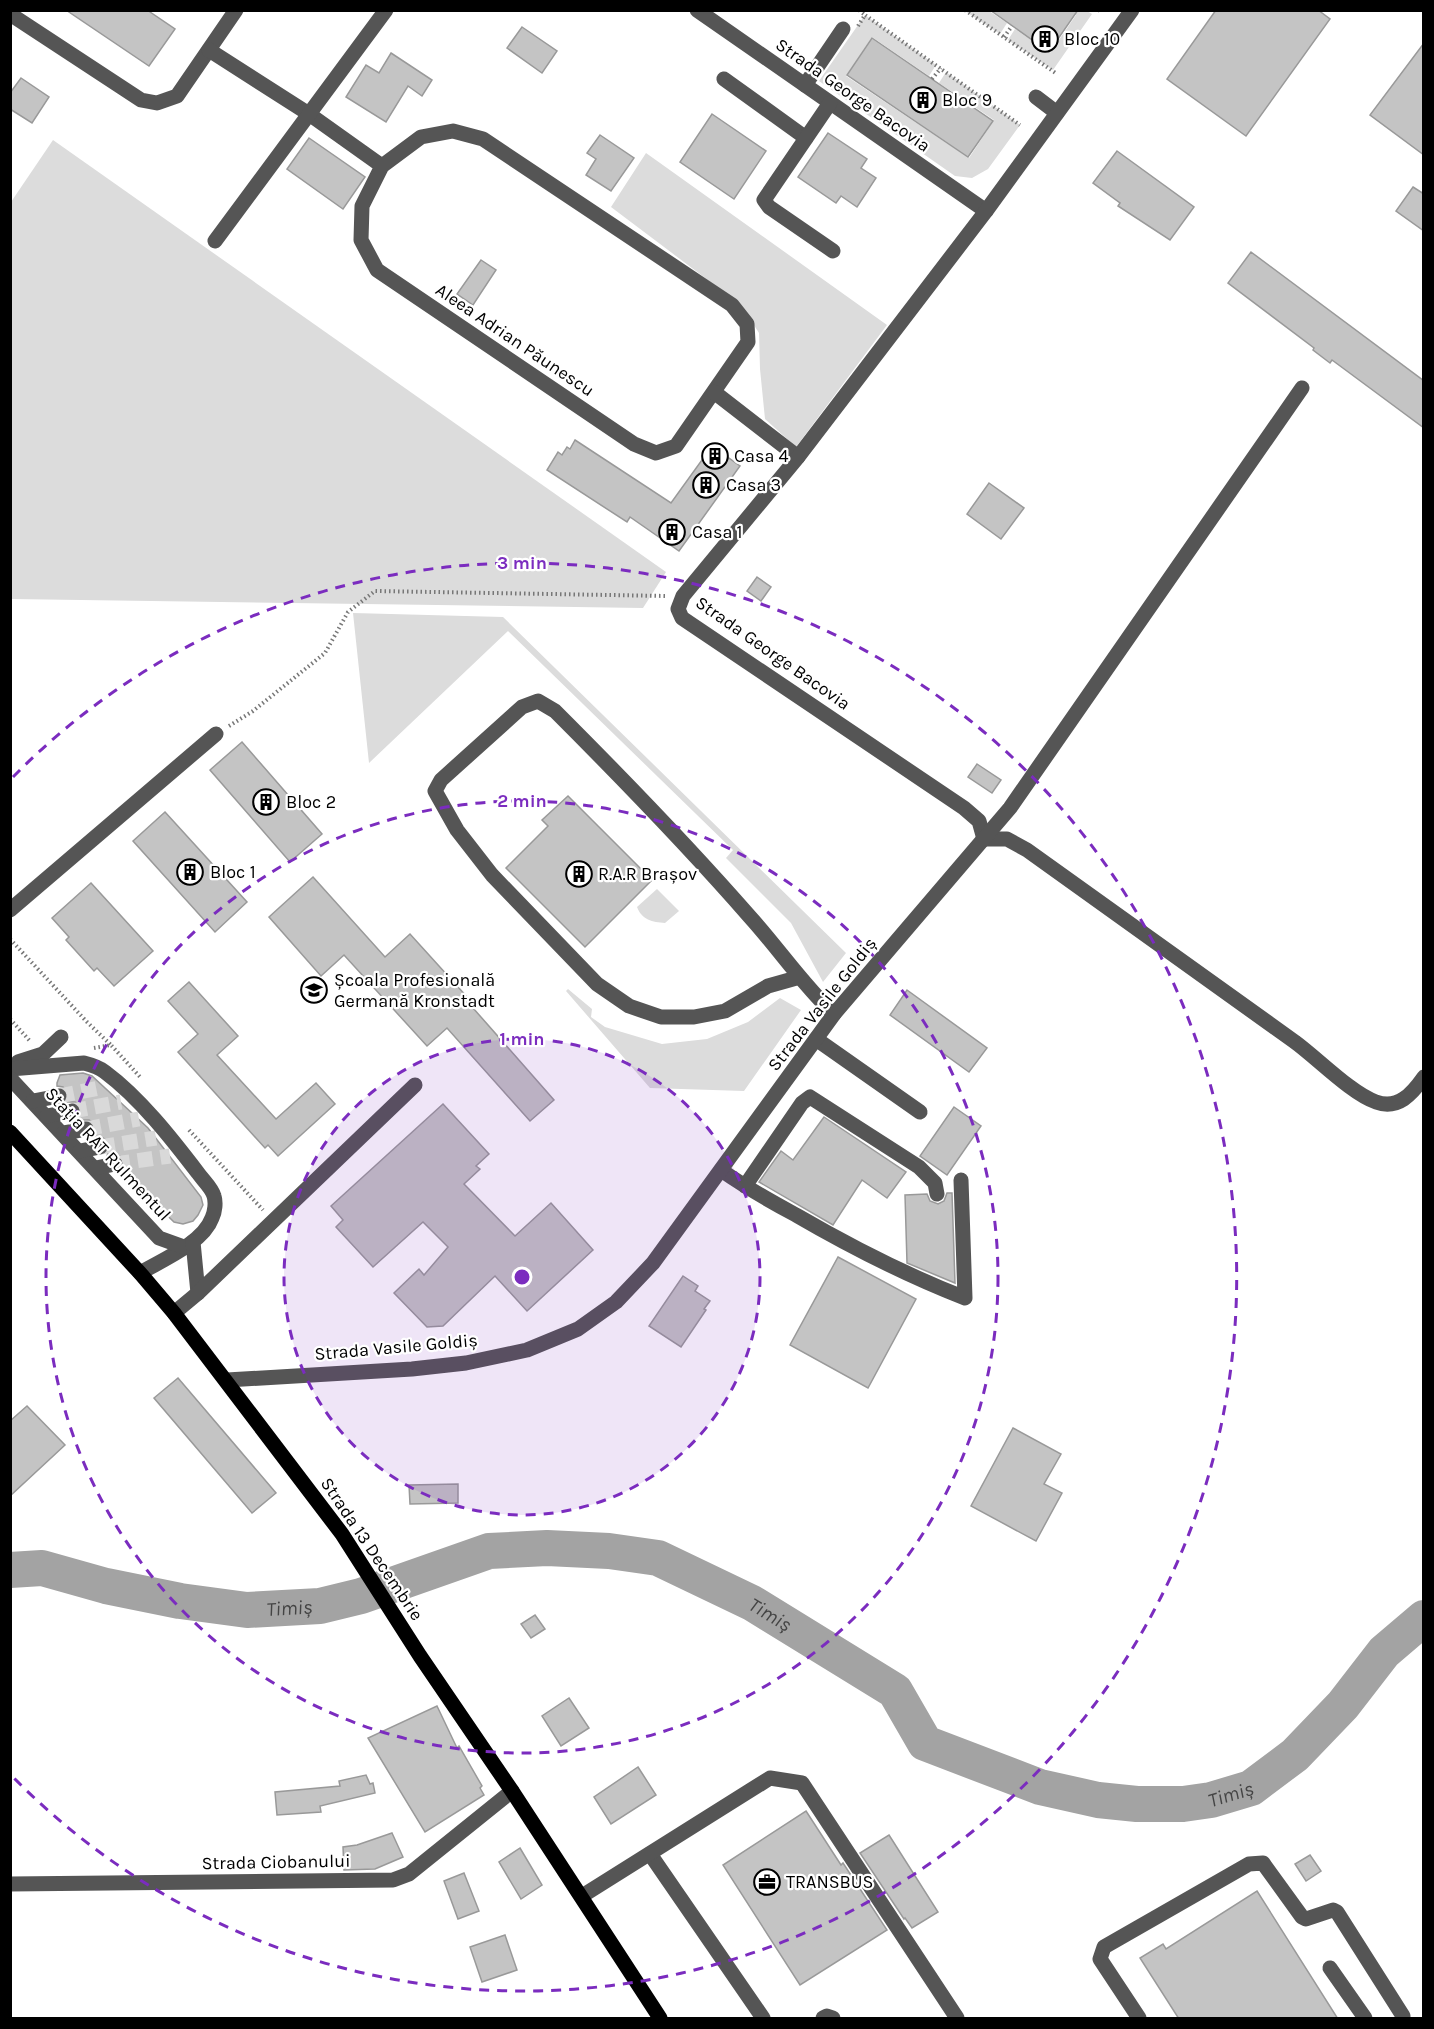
<svg xmlns="http://www.w3.org/2000/svg" width="1434" height="2029" font-family="Karla,sans-serif">
<style>
.green{fill:#dcdcdc}
.lines{fill:none;stroke-linecap:round;stroke-linejoin:round}
.river{stroke:#a3a3a3;stroke-width:36}
.building{fill:#c4c4c4;stroke:#999;stroke-width:1.5}
.minor-tunnel{stroke:#d9d9d9;stroke-width:15;stroke-dasharray:15 8;stroke-linecap:butt}
.path{stroke:#777;stroke-width:4;stroke-dasharray:1.5 3;stroke-linecap:butt}
.minor{stroke:#555;stroke-width:15}
.major{stroke:#000;stroke-width:15}
.ring{fill:none;stroke:#7b2cbf;stroke-width:3;stroke-dasharray:10 8}
.labels{text-anchor:middle;dominant-baseline:central;stroke-width:4.5;stroke-linejoin:round;paint-order:stroke}
.poi-label{font-size:18px;fill:#000;stroke:#fff;text-anchor:start}
.street-label{font-size:18px;fill:#000;stroke:#fff}
.water-label{font-size:20px;font-style:italic;fill:#444;stroke:#fff}
.centre{fill:#7b2cbf;stroke:#fff;stroke-width:3}
.ring-label{font-size:18px;text-anchor:middle;font-weight:bold;fill:#7b2cbf;stroke:#fff;stroke-width:4.5;stroke-linejoin:round;paint-order:stroke}
</style>
<rect width="100%" height="100%" fill="#fff"/>
<g class="green">
<path d="M965 11H989L1007 23 1000 34Z"/>
<path d="M1069 11H1087L1092 14 1053 70 1008 40 1015 29 1050 53 1076 15Z"/>
<path d="M865 15 936 65 929 76 872 37 846 76 969 158 994 120 939 83 946 72 1020 125 988 169 972 178 955 176 819 81Z"/>
<path d="M53 140 666 572 643 608 11 599V202Z"/>
<path d="M646 153 887 325 796 447 765 419 760 369 759 333 741 305 611 207Z"/>
<path d="M353 613 503 617 846 953 823 982 791 923 726 858 733 850 508 631 369 763Z"/>
<path d="M657 889 679 911 665 923C652 922 642 920 637 907Z"/>
<path d="M568 989 592 1009 591 1017 605 1027 662 1044 707 1039 748 1022 780 998 801 1010 744 1091 650 1088 566 991Z"/>
</g>
<g class="lines">
<path class="river" id="s1" d="M10 1570 42 1568 106 1586 180 1601 247 1610 320 1606 361 1596 489 1551 547 1548 609 1551 658 1558 752 1603 895 1691 925 1743 1040 1787 1098 1800 1137 1804H1183L1211 1800 1251 1788 1295 1755 1343 1705 1384 1652 1424 1618"/>
</g>
<g class="building">
<path d="M66 10H147L175 29 149 66Z"/>
<path d="M990 10H1078L1049 52Z"/>
<path d="M1216 10H1318L1330 19 1246 136 1167 79Z"/>
<path d="M522 27 557 51 542 73 507 48Z"/>
<path d="M872 38 993 121 968 157 847 75Z"/>
<path d="M1424 43V155L1370 115Z"/>
<path d="M391 53 432 80 422 96 408 86 386 122 346 97 366 65 379 73Z"/>
<path d="M21 78 49 97 32 123 10 109V93Z"/>
<path d="M712 114 766 151 734 199 680 162Z"/>
<path d="M828 133 867 159 861 168 876 178 857 207 841 196 836 203 798 177Z"/>
<path d="M600 135 634 158 611 191 586 175 596 159 587 153Z"/>
<path d="M309 138 365 177 343 209 287 169Z"/>
<path d="M1117 151 1194 207 1170 240 1118 206 1120 203 1093 183Z"/>
<path d="M1413 187 1424 194V231L1396 211Z"/>
<path d="M1251 252 1424 381V428L1332 360 1330 363 1313 350 1314 348 1228 283Z"/>
<path d="M481 260 496 270 473 305 457 294Z"/>
<path d="M575 440 671 503 712 446 740 466 679 551 630 517 627 522 547 470 558 452 562 455 567 447 570 449Z"/>
<path d="M989 483 1024 508 1001 539 967 514Z"/>
<path d="M757 577 771 587 761 601 747 591Z"/>
<path d="M242 742 322 834 290 862 210 770Z"/>
<path d="M977 764 1001 780 992 793 968 777Z"/>
<path d="M568 796 652 880 585 947 506 868 548 826 542 820Z"/>
<path d="M165 812 247 902 215 932 133 841Z"/>
<path d="M313 877 385 957 410 934 468 998 466 1000 554 1100 530 1121 447 1028 427 1046 344 955 321 976 269 917Z"/>
<path d="M91 883 153 951 114 986 97 968 94 971 66 940 69 937 52 918Z"/>
<path d="M189 982 238 1036 217 1055 276 1119 316 1083 335 1104 278 1156 268 1145 265 1148 178 1052 198 1034 168 1001Z"/>
<path d="M907 990 987 1048 969 1072 890 1015Z"/>
<path d="M83 1073 92 1076 148 1128 201 1197 203 1205 198 1215 193 1221 183 1224 174 1222 122 1171 125 1163 122 1157 117 1155 107 1156 110 1146 108 1141 103 1138H94L92 1137 96 1128 93 1122 89 1120H79L78 1119 81 1114 80 1105 75 1102H66L68 1094 63 1087 57 1086V1083L60 1075Z"/>
<path d="M443 1104 489 1154 476 1166 480 1169 464 1184 515 1236 551 1203 593 1250 527 1311 495 1276 443 1326 427 1327 394 1293 419 1269 424 1275 448 1247 423 1222 373 1267 336 1227 343 1220 331 1206Z"/>
<path d="M954 1107 981 1126 947 1175 920 1156Z"/>
<path d="M824 1117 906 1172 887 1198 862 1180 833 1225 759 1182 781 1151 793 1160Z"/>
<path d="M947 1193H952L955 1283 907 1263 905 1195 927 1194 930 1201 938 1204 944 1201Z"/>
<path d="M838 1257 916 1299 868 1388 790 1345Z"/>
<path d="M683 1276 698 1286 695 1291 710 1301 704 1309 706 1310 681 1347 649 1326Z"/>
<path d="M178 1378 276 1493 252 1513 154 1398Z"/>
<path d="M27 1406 65 1445 10 1496V1421Z"/>
<path d="M1013 1428 1061 1454 1044 1484 1062 1493 1036 1541 971 1506Z"/>
<path d="M458 1484V1503L410 1504 409 1485Z"/>
<path d="M535 1615 545 1629 531 1638 521 1624Z"/>
<path d="M569 1698 589 1728 561 1746 542 1716Z"/>
<path d="M437 1706 457 1748 459 1746 482 1786 480 1788 484 1795 425 1832 368 1738Z"/>
<path d="M638 1767 656 1795 611 1824 594 1797Z"/>
<path d="M366 1775 370 1784 373 1783 375 1793 320 1806 321 1812 277 1815 275 1792 340 1786 339 1781Z"/>
<path d="M806 1811 841 1865 843 1863 887 1930 800 1985 723 1865Z"/>
<path d="M392 1833 403 1857 375 1869 344 1870 343 1847 357 1845Z"/>
<path d="M889 1835 938 1912 912 1928 905 1918 904 1919 860 1853Z"/>
<path d="M520 1848 542 1885 521 1899 499 1862Z"/>
<path d="M1310 1855 1321 1871 1306 1881 1295 1864Z"/>
<path d="M464 1873 479 1911 458 1919 444 1881Z"/>
<path d="M1257 1891 1338 2019H1179L1140 1958 1163 1944 1166 1949Z"/>
<path d="M505 1935 517 1970 482 1982 470 1947Z"/>
</g>
<g class="lines">
<g class="minor-tunnel">
<path d="M59 1096 104 1087"/>
<path d="M72 1111 121 1102"/>
<path d="M86 1129 139 1119"/>
<path d="M100 1147 156 1138"/>
<path d="M115 1164 170 1156"/>
</g>
<g class="path">
<path d="M859 10 865 15"/>
<path d="M965 10 1057 74"/>
<path d="M1099 10 1101 12"/>
<path d="M858 26 865 15 1020 125"/>
<path d="M1004 37 1012 26"/>
<path d="M932 79 941 68"/>
<path d="M229 726 253 711 325 653 348 612 375 591 667 596"/>
<path d="M10 939 87 1022 111 1045"/>
<path d="M10 1019 30 1041"/>
<path d="M94 1048 111 1045 141 1078"/>
<path d="M189 1130 263 1210"/>
</g>
<g class="minor">
<path d="M697 10 986 211"/>
<path d="M10 14 141 100 157 103 177 96 236 10"/>
<path d="M209 50 309 114 382 166 362 206 361 240 377 270 634 444 656 453 676 446 748 342 747 324 732 305 483 139 453 131 421 137 382 166"/>
<path d="M724 79 806 138"/>
<path d="M805 85 843 29"/>
<path d="M1036 97 1057 113"/>
<path d="M830 103 764 200 769 207 833 251"/>
<path d="M215 241 386 10"/>
<path d="M714 392 798 457"/>
<path d="M984 839 979 821 964 808 682 618 678 609 683 596 798 457 986 211 1132 10"/>
<path d="M984 839H1007L1027 850C1117 914 1206 978 1295 1042 1317 1058 1352 1094 1376 1102 1398 1110 1412 1094 1424 1077"/>
<path d="M10 910 216 734"/>
<path d="M800 977 768 986 725 1011 694 1017H661L629 1006 597 984 492 875 457 830 435 791 441 780 522 707 538 701 555 711C622 778 688 846 750 917 779 949 803 985 834 1014"/>
<path d="M816 1039 920 1112"/>
<path d="M18 1062 43 1054 61 1037"/>
<path d="M10 1069 84 1063C92 1065 99 1067 105 1072 140 1098 172 1139 198 1173 203 1180 212 1188 214 1196 216 1202 215 1212 212 1218 203 1243 162 1260 140 1273"/>
<path d="M10 1078 159 1238 184 1247"/>
<path d="M33 1101 59 1096"/>
<path d="M47 1116 72 1111"/>
<path d="M64 1133 86 1129"/>
<path d="M80 1151 100 1147"/>
<path d="M96 1168 115 1164"/>
<path d="M721 1170C745 1187 770 1201 796 1215 851 1247 906 1275 965 1298L961 1180"/>
<path d="M745 1186 802 1103 810 1097 919 1167 935 1183 937 1194"/>
<path d="M193 1242 198 1293"/>
<path d="M174 1313 198 1293 415 1085"/>
<path d="M227 1380 412 1369 466 1363 527 1350 578 1329 616 1302 653 1263 834 1014 1010 808 1302 388"/>
<path d="M650 1854 763 2018"/>
<path d="M10 1884 393 1880 409 1874 512 1791"/>
<path d="M582 1896 770 1778 802 1783 957 2018"/>
<path d="M1330 1968 1365 2018"/>
<path d="M823 2018 827 2016 833 2018"/>
<path d="M1139 2018 1100 1959 1104 1947 1249 1864 1263 1863 1302 1917 1306 1919 1333 1910 1337 1912 1403 2016"/>
</g>
<path class="major" d="M10 1132 140 1273 174 1313 342 1534 420 1656 512 1791 660 2018"/>
</g>
<circle cx="522" cy="1277" r="238" fill="#7b2cbf" fill-opacity=".12"/>
<g class="ring">
<circle cx="522" cy="1277" r="238"/>
<circle cx="522" cy="1277" r="476"/>
<path d="M13 777A714 714 0 1 1 13 1777"/>
</g>
<defs>
<g id="building-ring" transform="scale(1.35)"><circle r="9.5" fill="#fff" stroke="#000" stroke-width="1.5"/><path d="M-4-6H4V6H1V3H-1V6H-4ZM-2.5-4.3h1.7v1.8h-1.7ZM.8-4.3h1.7v1.8H.8ZM-2.5-1h1.7V.8h-1.7ZM.8-1h1.7V.8H.8Z" fill="#000"/></g>
<g id="university-ring" transform="scale(1.35)"><circle r="9.5" fill="#fff" stroke="#000" stroke-width="1.5"/><path d="M0-5L7-2L0 1L-7-2ZM-4 1L0 2.5L4 1V4Q0 6-4 4Z" fill="#000"/></g>
<g id="office-ring" transform="scale(1.35)"><circle r="9.5" fill="#fff" stroke="#000" stroke-width="1.5"/><path d="M-6-3h4V-5.5h4V-3h4V5H-6ZM-1-4.5V-3h2v-1.5ZM-6 0V1H6V0Z" fill="#000"/></g>
</defs>
<g fill-rule="evenodd">
<use href="#building-ring" x="1045" y="39"/>
<use href="#building-ring" x="923" y="100"/>
<use href="#building-ring" x="715" y="456"/>
<use href="#building-ring" x="706" y="485"/>
<use href="#building-ring" x="672" y="532"/>
<use href="#building-ring" x="266" y="802"/>
<use href="#building-ring" x="190" y="872"/>
<use href="#building-ring" x="579" y="874"/>
<use href="#university-ring" x="314" y="990"/>
<use href="#office-ring" x="767" y="1882"/>
</g>
<g class="labels">
<g class="poi-label">
<text x="1064" y="39">Bloc 10</text>
<text x="942" y="100">Bloc 9</text>
<text x="734" y="456">Casa 4</text>
<text x="726" y="485">Casa 3</text>
<text x="692" y="532">Casa 1</text>
<text x="286" y="802">Bloc 2</text>
<text x="210" y="872">Bloc 1</text>
<text x="598" y="874">R.A.R Brașov</text>
<text x="334" y="980">Școala Profesională<tspan x="334" dy="21">Germană Kronstadt</tspan></text>
<text x="786" y="1882">TRANSBUS</text>
</g>
<g class="street-label">
<text transform="translate(853 95) rotate(35)">Strada George Bacovia</text>
<text transform="translate(515 340) rotate(34)">Aleea Adrian Păunescu</text>
<text transform="translate(773 653) rotate(35)">Strada George Bacovia</text>
<text transform="translate(822 1004) rotate(-52)">Strada Vasile Goldiș</text>
<text transform="translate(108 1154) rotate(47)">Stația RAT Rulmentul</text>
<text transform="translate(396 1347) rotate(-5)">Strada Vasile Goldiș</text>
<text transform="translate(372 1549) rotate(56)">Strada 13 Decembrie</text>
<text transform="translate(276 1862) rotate(-1)">Strada Ciobanului</text>
</g>
<g class="water-label">
<text stroke="none"><textPath href="#s1" startOffset="284">Timiș</textPath></text>
<text stroke="none"><textPath href="#s1" startOffset="788">Timiș</textPath></text>
<text stroke="none"><textPath href="#s1" startOffset="1311">Timiș</textPath></text>
</g>
</g>
<circle cx="522" cy="1277" r="9" class="centre"/>
<g class="ring-label">
<text x="522" y="569">3 min</text>
<text x="522" y="807">2 min</text>
<text x="522" y="1045">1 min</text>
</g>
<rect width="1434" height="2029" fill="none" stroke="#000000" stroke-width="24"/>
</svg>
